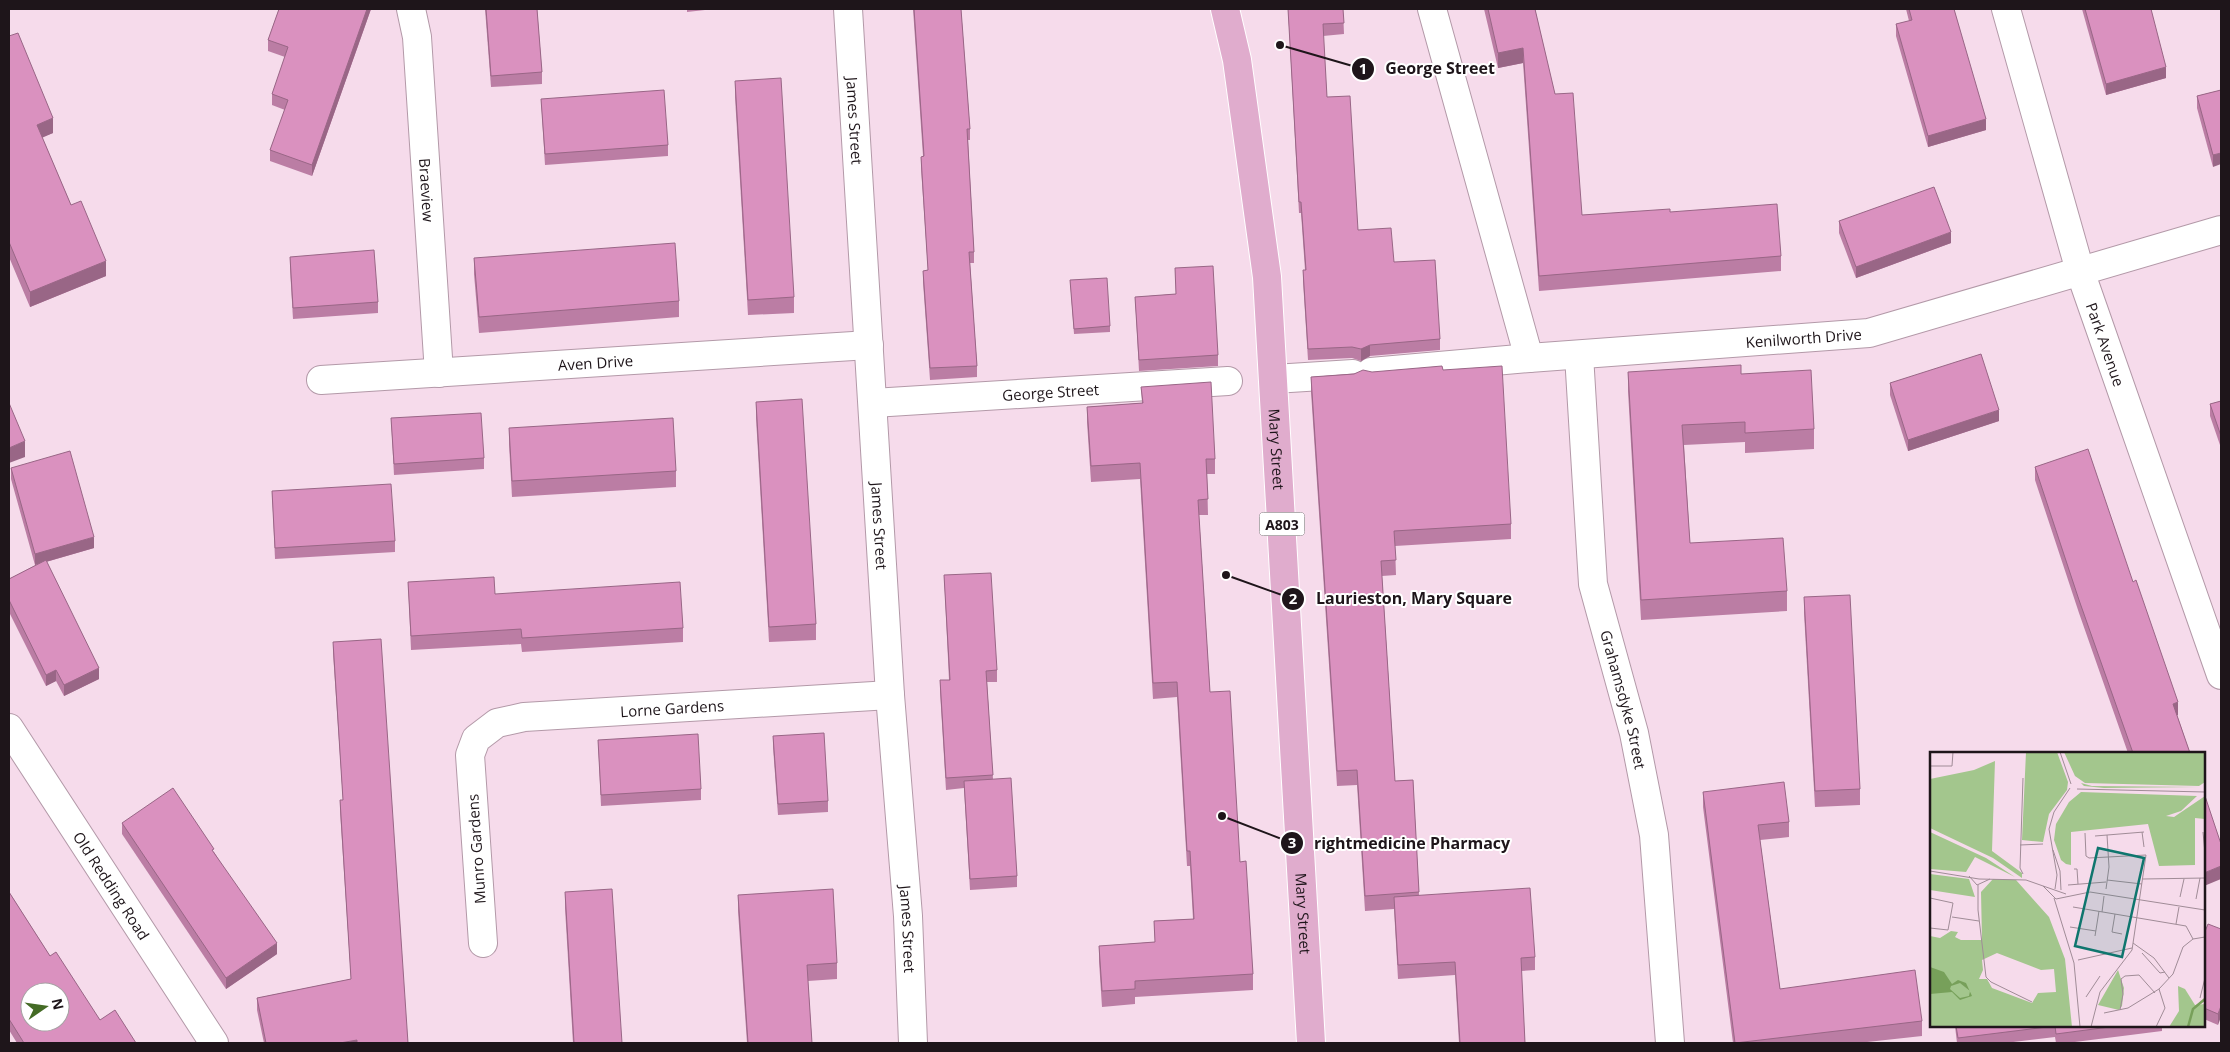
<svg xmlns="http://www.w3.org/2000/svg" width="2230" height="1052" font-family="'Open Sans',sans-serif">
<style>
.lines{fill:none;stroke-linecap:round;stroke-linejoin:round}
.street-casing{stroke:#b399a8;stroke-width:30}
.primary-casing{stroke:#fff;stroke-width:30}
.street{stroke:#fff;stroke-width:28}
.primary{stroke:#e0accd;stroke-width:28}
.wall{fill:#bb7da4}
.shaded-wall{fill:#996686}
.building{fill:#da91bf;stroke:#996686;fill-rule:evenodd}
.labels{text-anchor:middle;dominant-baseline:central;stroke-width:4;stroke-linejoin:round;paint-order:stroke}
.shield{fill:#fff;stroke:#625b5f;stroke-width:1}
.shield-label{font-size:14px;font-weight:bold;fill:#1e151a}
.street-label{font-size:15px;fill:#1e151a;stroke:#fff}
.inset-river{fill:none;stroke:#77a05a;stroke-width:2.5}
.inset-road{fill:none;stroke:#a08c97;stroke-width:1}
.view{fill:#0f766e;fill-opacity:0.15;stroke:#0f766e;stroke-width:2.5}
.inset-edge{fill:none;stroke:#1e151a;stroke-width:2.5}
.leader{fill:none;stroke:#1e151a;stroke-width:2}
.callout-dot{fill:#1e151a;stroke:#fff;stroke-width:2}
.mark-label{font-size:15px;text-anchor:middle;font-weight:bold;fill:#fff}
.callout-label{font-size:16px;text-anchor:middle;font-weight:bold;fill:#1e151a;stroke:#fff;stroke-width:4;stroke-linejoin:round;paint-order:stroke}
</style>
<rect width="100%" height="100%" fill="#f6dbeb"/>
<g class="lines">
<g class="street-casing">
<g id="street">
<path id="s1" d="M411 9 417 37 439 373"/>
<path id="s2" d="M848 9 890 695 908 916 913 1043"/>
<path d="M1432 9 1529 358"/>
<path id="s3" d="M2006 9 2080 271 2221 675"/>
<path id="s4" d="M1579 355 1593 584 1634 733 1654 835 1670 1043"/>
<path id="s5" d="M1371 372 1529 358 1869 333 2221 230"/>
<path d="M1274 379 1353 374"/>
<path id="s6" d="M321 380 869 345"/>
<path id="s7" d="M873 403 1228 381"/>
<path id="s8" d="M9 728 214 1043"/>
<path id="s9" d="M483 943 470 755 476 739 497 723 524 717 890 695"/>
</g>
</g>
<g class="primary-casing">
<g id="primary">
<path id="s10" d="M1225 9 1237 60 1267 277 1311 1043"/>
</g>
</g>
<use href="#street" class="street"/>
<use href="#primary" class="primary"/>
</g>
<g class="wall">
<path d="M279 9H372H371L312 176 270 161V150L285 110 272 105V94L285 57 268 51V40Z"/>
<path d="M485 9H537L542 72V84L491 87Z"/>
<path d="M687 9H714L687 12Z"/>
<path d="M913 9H961L970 129V140H968L974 252V263H970L977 366V377L930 380 923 282V271L928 270 921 168V157L923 156Z"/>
<path d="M1288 9H1343L1344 34 1323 36 1327 97 1358 230 1394 262 1440 339V350L1370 356 1361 361 1352 358 1308 360 1303 281V270H1305L1301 213H1299Z"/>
<path d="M1484 9H1535L1582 215 1670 212 1781 256V271L1539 291 1523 63 1498 68Z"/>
<path d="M1906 9H1954L1986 130 1928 147 1896 36V24L1909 21Z"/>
<path d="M2082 9H2151L2166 78 2106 95Z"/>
<path d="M9 36 53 133 42 137 71 205 106 276 30 307 9 257Z"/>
<path d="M735 81 794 297V313L748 315 735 97Z"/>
<path d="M2221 90 2213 167 2197 108V96Z"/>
<path d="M541 99 668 145V156L545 165Z"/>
<path d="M1839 221 1951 243 1856 278 1839 233Z"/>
<path d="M290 257 378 302V313L293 319 290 268Z"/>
<path d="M474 258 679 301V317L479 333 474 274Z"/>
<path d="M1175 268 1218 355V366L1139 371 1135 297 1176 294Z"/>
<path d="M1070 280 1110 326V332L1074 334Z"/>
<path d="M1443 370 1511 524V539L1395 546 1396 575 1382 576 1395 781 1413 780 1419 895 1535 957V970L1521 971 1525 1043H1459L1455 975 1398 979 1394 909 1365 911 1357 785 1337 786 1311 392V377L1372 372Z"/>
<path d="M1628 372 1814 429V449L1745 453V442L1684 445 1690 543 1787 591V611L1641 620 1628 391Z"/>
<path d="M1890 383 1999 421 1908 451 1890 395Z"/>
<path d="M1141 387 1215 459V474H1207L1208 515H1199L1210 692 1240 862 1253 974V990L1135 997V1004L1102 1007 1099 961V946L1155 942 1154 921 1193 919 1190 866H1187L1177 697 1153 699 1140 479 1091 482 1087 422V407L1142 403Z"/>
<path d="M2221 401V448L2210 416V404Z"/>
<path d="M756 402 816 624V640L769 642 756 418Z"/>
<path d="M391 418 484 458V469L394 475Z"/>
<path d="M509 428 676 471V487L512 497 509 444Z"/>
<path d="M2035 467 2178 715H2177L2190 753H2128L2079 613 2035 480Z"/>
<path d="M11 468 94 548 46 562 99 679 64 696 56 681 46 686 9 612V579L38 564 35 565 11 479Z"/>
<path d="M272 491 395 541V552L275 559Z"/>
<path d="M944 575 997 670V682H987L993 779 1017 876V887L970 890 964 788 946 790 940 691V680H949Z"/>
<path d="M408 582 495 594 683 628V642L522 652 521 644 411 650Z"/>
<path d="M1804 597 1860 789V805L1815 807 1804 613Z"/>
<path d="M333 642 408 1043H264L257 1010V998L351 979 340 811V800H343L333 653Z"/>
<path d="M773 736 828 801V812L778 815 773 747Z"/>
<path d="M598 740 701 789V800L601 806Z"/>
<path d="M1703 792 1789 822V837L1760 840 1780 989 1922 1021V1036L1858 1043H1733L1703 807Z"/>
<path d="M122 823 214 852 277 954 226 989 122 834Z"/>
<path d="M9 892 50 956 100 1020 136 1043H17L9 1030Z"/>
<path d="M565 892 622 1043H573L565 908Z"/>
<path d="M738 895 837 963V979L808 981 812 1043H747L738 911Z"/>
<path d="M2221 929 2218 1025 2204 1019V934Z"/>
<path d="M1955 1026H2162V1031L2067 1043H2056L2055 1037 2005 1043H1957Z"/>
</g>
<g class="shaded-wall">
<path d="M367 9H371L312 176V165Z"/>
<path d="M1523 48V63L1498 68V53Z"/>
<path d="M2166 67V78L2106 95V84Z"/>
<path d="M53 118V133L37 140V125Z"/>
<path d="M1986 119V130L1928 147V136Z"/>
<path d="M2221 153V164L2213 167V155Z"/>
<path d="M1951 232V243L1856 278V267Z"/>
<path d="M106 261V276L30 307V292Z"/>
<path d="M1370 345V356L1361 361V349Z"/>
<path d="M1999 410V421L1908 451V440Z"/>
<path d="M25 441V457L9 463V448Z"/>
<path d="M94 537V548L35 565V554Z"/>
<path d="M99 668V679L64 696V685Z"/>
<path d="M56 670V681L46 686V675Z"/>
<path d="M2178 702V715L2173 717V704Z"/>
<path d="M2221 866V879L2204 886V873Z"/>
<path d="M277 943V954L226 989V978Z"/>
<path d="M2221 1006V1017L2218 1025V1014Z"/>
<path d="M357 1040V1043H340Z"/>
</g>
<g class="building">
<path d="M279 9H367L312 165 270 150 288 100 272 94 288 47 268 40Z"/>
<path d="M486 9H537L542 72 491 76Z"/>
<path d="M914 9H961L970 129H967L974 252H969L977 366 930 368 923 271 928 270 921 157 924 156Z"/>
<path d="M1288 9H1343L1344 23 1323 24 1327 97 1350 96 1358 230 1391 228 1394 262 1435 260 1440 339 1370 345 1361 349 1352 347 1308 349 1303 270H1306L1301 202H1299Z"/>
<path d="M1488 9H1535L1555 94 1573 93 1582 215 1670 209V212L1777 204 1781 256 1539 276 1523 48 1498 53Z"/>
<path d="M1909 9H1954L1986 119 1928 136 1896 24 1912 20Z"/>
<path d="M2085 9H2151L2166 67 2106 84Z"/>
<path d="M18 33 53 118 37 125 71 205 81 201 106 261 30 292 9 242V36Z"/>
<path d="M781 78 794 297 748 300 735 81Z"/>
<path d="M664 90 668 145 545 154 541 99Z"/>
<path d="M2221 90V153L2213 155 2197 96Z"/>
<path d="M1934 187 1951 232 1856 267 1839 221Z"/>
<path d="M675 243 679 301 479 317 474 258Z"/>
<path d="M374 250 378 302 293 308 290 257Z"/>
<path d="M1213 266 1218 355 1139 360 1135 297 1176 294 1175 268Z"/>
<path d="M1107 278 1110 326 1074 329 1070 280Z"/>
<path d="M1981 354 1999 410 1908 440 1890 383Z"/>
<path d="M1741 365V374L1811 370 1814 429 1745 433V422L1682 425 1690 543 1783 538 1787 591 1641 600 1628 372Z"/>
<path d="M1442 366 1443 370 1502 366 1511 524 1394 531 1396 560 1381 561 1395 781 1413 780 1419 892 1365 896 1357 770 1337 771 1311 377 1354 374 1363 370 1372 372Z"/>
<path d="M1211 382 1215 459H1206L1208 499 1198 500 1210 692 1230 691 1240 862 1246 861 1253 974 1135 981V989L1102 991 1099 946 1155 942 1154 921 1194 919 1190 851H1187L1177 682 1153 683 1140 463 1091 466 1087 407 1143 403 1141 387Z"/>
<path d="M802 399 816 624 769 627 756 402Z"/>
<path d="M2221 401V436L2210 404Z"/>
<path d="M9 403 25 441 9 448Z"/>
<path d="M481 413 484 458 394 464 391 418Z"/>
<path d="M673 418 676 471 512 481 509 428Z"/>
<path d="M2088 449 2133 582 2136 580 2178 702 2173 704 2190 753H2133L2079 600 2035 467Z"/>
<path d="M70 451 94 537 35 554 11 468Z"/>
<path d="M391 484 395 541 275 548 272 491Z"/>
<path d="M46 560 99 668 64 685 56 670 46 675 9 600V579Z"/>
<path d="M991 573 997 670 986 671 993 775 946 778 940 680H950L944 575Z"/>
<path d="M494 577 495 594 680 582 683 628 522 638 521 629 411 636 408 582Z"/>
<path d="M1850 595 1860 789 1815 791 1804 597Z"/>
<path d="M381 639 408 1043H357V1040L340 1043H266L257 998 351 979 340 800H343L333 642Z"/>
<path d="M824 733 828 801 778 804 773 736Z"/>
<path d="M698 734 701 789 601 795 598 740Z"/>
<path d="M1011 778 1017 876 970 879 964 781Z"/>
<path d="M1784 782 1789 822 1758 825 1780 989 1915 970 1922 1021 1735 1043 1703 792Z"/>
<path d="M173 788 214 849 212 850 277 943 226 978 122 823Z"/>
<path d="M2204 793 2221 844V866L2204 873Z"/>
<path d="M1530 888 1535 957 1521 958 1525 1043H1460L1455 962 1398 965 1394 897Z"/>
<path d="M612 889 622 1043H574L565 892Z"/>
<path d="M833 889 837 963 807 965 812 1043H748L738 895Z"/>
<path d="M9 892 50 956 56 952 100 1020 115 1010 136 1043H24L9 1019ZM30 992H60V1022H30Z"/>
<path d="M2208 924 2221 929V1006L2218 1014 2204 1008V934Z"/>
<path d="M1956 1026H2117L2056 1034 2055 1026 1958 1038Z"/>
</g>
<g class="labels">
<rect class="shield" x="1259.5" y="512.5" width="45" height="23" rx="4"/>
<g class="shield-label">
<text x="1282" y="524">A803</text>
</g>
<g class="street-label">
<text stroke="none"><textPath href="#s2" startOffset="112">James Street</textPath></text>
<text stroke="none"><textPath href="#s1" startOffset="182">Braeview</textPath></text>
<text stroke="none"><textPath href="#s5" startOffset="434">Kenilworth Drive</textPath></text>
<text stroke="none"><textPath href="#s3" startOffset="350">Park Avenue</textPath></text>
<text stroke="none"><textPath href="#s6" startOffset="275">Aven Drive</textPath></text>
<text stroke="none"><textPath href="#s7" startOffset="178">George Street</textPath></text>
<text stroke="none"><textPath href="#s10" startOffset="444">Mary Street</textPath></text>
<text stroke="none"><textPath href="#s2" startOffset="518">James Street</textPath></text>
<text stroke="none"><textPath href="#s4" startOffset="349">Grahamsdyke Street</textPath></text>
<text stroke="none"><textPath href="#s9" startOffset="408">Lorne Gardens</textPath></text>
<text transform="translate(476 849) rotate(-94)">Munro Gardens</text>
<text stroke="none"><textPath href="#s8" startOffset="188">Old Redding Road</textPath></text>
<text stroke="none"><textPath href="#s10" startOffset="909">Mary Street</textPath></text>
<text stroke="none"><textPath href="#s2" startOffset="922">James Street</textPath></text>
</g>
</g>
<g transform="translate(1930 752)">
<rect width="275" height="275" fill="#f6dbeb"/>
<path d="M96 0H127L138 30 137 38 119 62 113 90 92 88ZM134 0H275V30L269 34 155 31 145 24ZM65 9 62 99 92 121V126L63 106 0 76V27L44 18ZM151 31 162 34 269 35 174 36 154 34ZM151 40 267 44 251 59 236 64 244 65 275 44V67L265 66V113L229 114 218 72 141 80V113L136 112 131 108 124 88 126 72 139 50ZM0 80 56 106 85 125 45 105 36 120 0 117ZM0 122 39 127 45 145 0 138ZM63 127 86 128 119 165 135 207 142 275H0V184L10 186 21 179 28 180 25 185 31 188H52L51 140ZM67 201 111 218 124 217 126 240 108 241 102 251 62 236 57 227H49L53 218 52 208ZM188 218 194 236 192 254 189 258 168 253ZM248 234 255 237 265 253 275 252V275H239L249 259Z" fill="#a3c68d" fill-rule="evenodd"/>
<path d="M0 215 14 220 22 232 28 228 36 231 42 244 30 248 22 240 0 242ZM30 231 40 239 39 244 30 246 20 237 21 234Z" fill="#77a05a" fill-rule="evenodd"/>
<path class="inset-river" d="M258 275 263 257 275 247"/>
<path class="inset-road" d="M130 0 141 32M0 14H22L23 0M93 26 90 116 93 122M147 37 275 40M212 80 214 95M273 80 275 101M155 81 156 104 159 106 216 103 202 198 170 240 161 275M165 84 214 80M90 93 113 92M123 98 130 119 131 138M144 117H147L148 132M0 119 49 127 96 128 136 142M39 124 47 133 60 127M213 127 275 126M177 128 212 132M48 133V158L56 225 61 230 102 250M138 133 176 130M113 134 126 147 160 140 275 158M125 137 127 123 119 77 124 60 140 36M176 137 179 115 177 83M250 145 254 127M0 146 23 151 18 178 0 176M124 146 144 211 150 275M266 147 270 126M143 155 256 174 263 187M172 160 174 144M185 162 182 180 192 182M22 165 49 169M246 172 249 155M140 175 166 179M165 184 169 159M203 191 224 206 239 226M212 201 230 221 235 220M148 208 202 196M156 245 170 224M270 246 275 226M190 258 193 242 191 227 195 224 209 223 225 241M174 261 198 256 229 237 243 222 253 195 263 187 275 185M226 275 235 256 229 237"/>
<path class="view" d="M168 96 214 106 192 205 145 194Z"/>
<rect width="275" height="275" class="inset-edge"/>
</g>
<path class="leader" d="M1280 45L1363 69M1226 575L1293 599M1222 816L1292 843"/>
<g class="callout-dot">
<circle cx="1280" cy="45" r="5"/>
<circle cx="1226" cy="575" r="5"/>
<circle cx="1222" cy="816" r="5"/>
<circle cx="1363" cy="69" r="12"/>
<circle cx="1293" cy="599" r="12"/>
<circle cx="1292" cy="843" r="12"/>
</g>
<g class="mark-label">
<text x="1363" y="74">1</text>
<text x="1293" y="604">2</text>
<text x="1292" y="848">3</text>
</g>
<g class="callout-label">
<text x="1440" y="74">George Street</text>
<text x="1414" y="604">Laurieston, Mary Square</text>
<text x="1412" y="849">rightmedicine Pharmacy</text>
</g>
<rect width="2230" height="1052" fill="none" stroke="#1e151a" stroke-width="20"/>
<g transform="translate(45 1007) rotate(77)"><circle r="24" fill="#ffffff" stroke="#a5a1a3"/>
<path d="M0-4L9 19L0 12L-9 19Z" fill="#446b25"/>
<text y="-8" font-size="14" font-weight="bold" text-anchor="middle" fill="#1e151a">N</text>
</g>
</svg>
